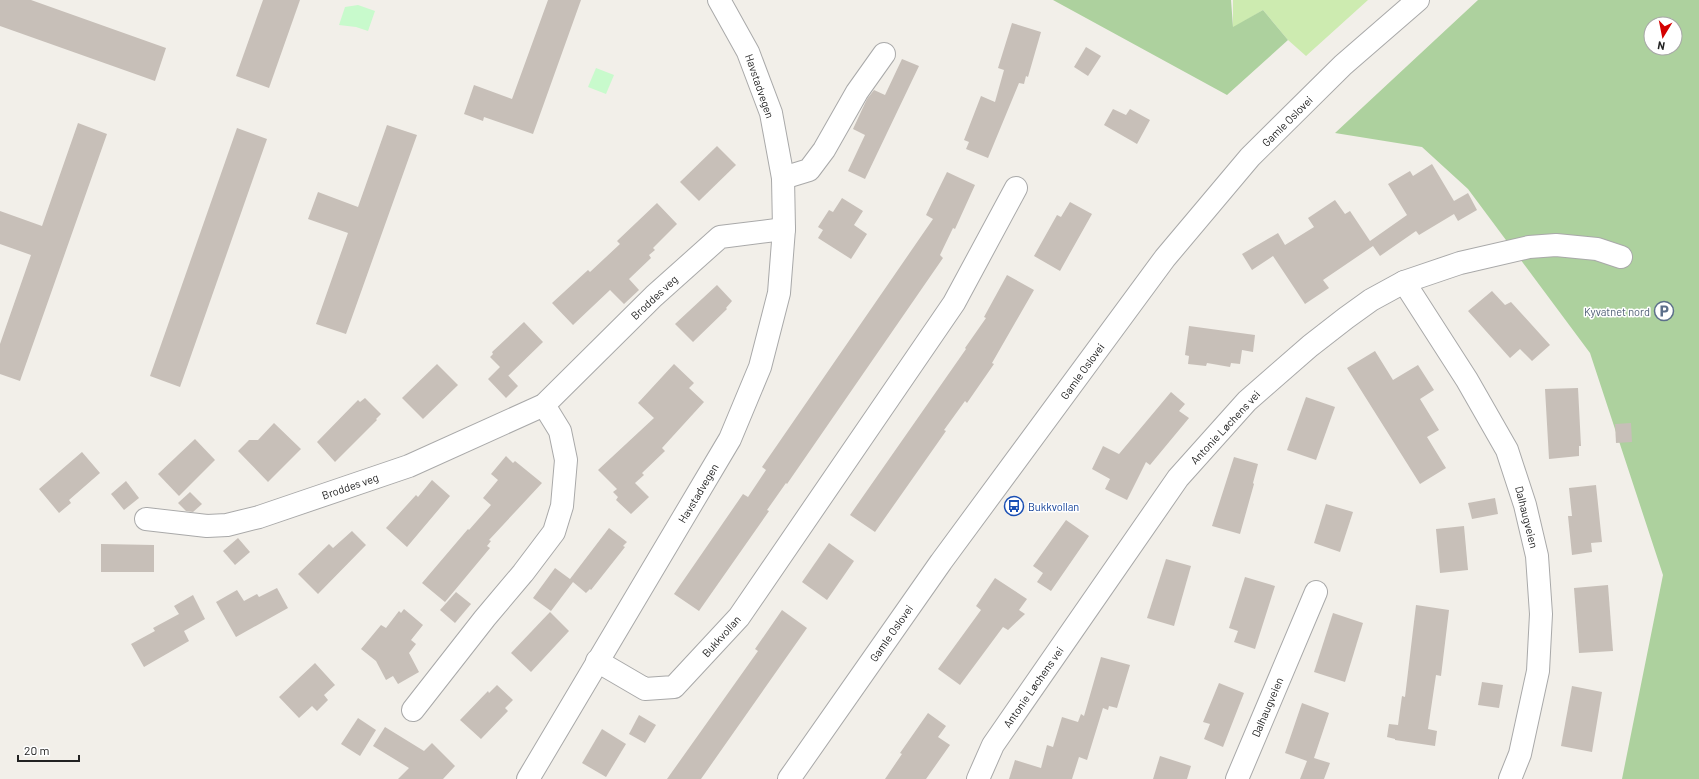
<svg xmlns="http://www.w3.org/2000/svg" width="1699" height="779" font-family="Barlow,sans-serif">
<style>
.grass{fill:#cdebb0}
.forest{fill:#add19e;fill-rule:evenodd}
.park{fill:#c8facc}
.building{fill:#c7bfb8}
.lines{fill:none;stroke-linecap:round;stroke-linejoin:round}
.minor-casing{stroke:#a9a9a9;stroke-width:24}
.minor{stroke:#fff;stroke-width:22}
.labels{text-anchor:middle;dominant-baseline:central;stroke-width:3;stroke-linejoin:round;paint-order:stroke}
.street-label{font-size:11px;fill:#222;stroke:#fff}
.service-label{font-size:11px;fill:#4e5e75;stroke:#fff;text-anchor:end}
.transit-label{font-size:11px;fill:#164399;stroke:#fff;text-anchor:start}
</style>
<rect width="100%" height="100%" fill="#f2efe9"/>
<path class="grass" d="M1233 0H1368L1306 56 1288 40 1263 10 1233 28Z"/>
<g class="forest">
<path d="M1053 0H1231L1233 27 1263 10 1288 40 1227 95Z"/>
<path d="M1478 0H1699V779H1622L1663 575 1590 353 1468 189 1422 147 1335 133ZM1651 24H1675V48H1651Z"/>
</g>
<g class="park">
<path d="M358 5 375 11 368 31 356 27 339 25 345 7Z"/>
<path d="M596 68 614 75 606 94 588 87Z"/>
</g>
<g class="building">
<path d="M0 0H31L166 48 155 81 0 26Z"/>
<path d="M263 0H300L269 88 236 76Z"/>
<path d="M548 0H581L533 134 484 117 483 121 464 114 474 85 512 99Z"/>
<path d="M1012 23 1041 32 1028 77 1026 76 1024 84 1019 83 988 158 966 149 969 142 964 140 981 96 995 102 1004 70 998 68Z"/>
<path d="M1086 47 1101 56 1088 76 1074 67Z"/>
<path d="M902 59 919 66 865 179 848 171 865 135 853 129 867 99 874 90 885 95Z"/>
<path d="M1113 109 1126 115 1130 109 1150 120 1137 144 1104 125Z"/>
<path d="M78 123 107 134 20 381 0 374V344L31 255 0 244V211L42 226Z"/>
<path d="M387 125 417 135 346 334 316 324 348 233 308 219 318 192 358 207Z"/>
<path d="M237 128 267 139 180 387 150 376Z"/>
<path d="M717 146 736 165 699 201 680 182Z"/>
<path d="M1432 164 1454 201 1468 193 1477 210 1458 221 1454 214 1419 235 1416 231 1380 256 1373 246 1323 280 1329 288 1305 304 1273 256 1252 270 1242 254 1278 233 1285 245 1314 227 1308 218 1335 200 1345 214 1350 211 1370 241 1407 215 1388 184 1410 171 1413 176Z"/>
<path d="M947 172 975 185 955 229 953 228 940 255 943 258 787 484 786 483 767 510 769 511 699 611 674 594 743 494 748 497 766 470 762 467 933 219 926 215Z"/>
<path d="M842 198 863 211 854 225 867 234 851 259 818 238 823 230 818 227 829 210 833 212Z"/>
<path d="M1070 202 1092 214 1060 271 1034 256 1057 215 1061 217Z"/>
<path d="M657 203 677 224 653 248 655 250 649 255 651 258 629 279 639 290 624 304 610 290 573 325 552 303 588 270 590 272 620 244 617 241Z"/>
<path d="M1007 275 1034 290 992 363 994 364 967 403 965 401 944 430 946 431 875 532 850 515 966 349 965 348 986 318 984 317Z"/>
<path d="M717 285 732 301 726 308 727 309 693 342 675 324Z"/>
<path d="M1492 291 1505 305 1511 302 1550 345 1532 361 1520 349 1510 358 1468 311Z"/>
<path d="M524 322 543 342 508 376 503 370 518 386 506 398 488 379 500 367 490 357 493 354 492 352Z"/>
<path d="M1189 326 1255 335 1253 352 1242 350 1240 364 1231 363 1230 367 1207 363 1206 366 1188 364 1189 356 1185 355Z"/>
<path d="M1375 351 1393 380 1418 365 1434 390 1420 399 1439 430 1427 437 1446 468 1420 484 1347 368Z"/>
<path d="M437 364 458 385 423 419 402 398Z"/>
<path d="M674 364 694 383 689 388 704 402 662 448 665 451 642 473 644 475 635 483 649 497 631 514 616 500 618 497 613 492 617 489 598 470 654 418 638 403Z"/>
<path d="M1578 388 1581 446H1579V456L1549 459 1545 389Z"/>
<path d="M1171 392 1185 404 1179 411 1189 418 1150 465 1146 462 1127 500 1105 489 1110 479 1092 469 1103 446 1119 454Z"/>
<path d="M1306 397 1335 407 1316 460 1287 450Z"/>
<path d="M365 398 381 414 376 419 377 420 335 462 317 442 358 400 360 402Z"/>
<path d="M274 423 301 449 268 482 238 451 249 440H258Z"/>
<path d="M1631 423 1632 442 1616 443 1615 424Z"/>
<path d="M195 439 215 460 179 496 158 474Z"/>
<path d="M82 452 100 473 69 500 71 503 59 513 39 489Z"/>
<path d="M506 456 513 463 515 461 542 483 489 540 491 541 487 546 490 548 445 602 422 583 468 529 469 530 491 505 483 498 498 480 491 474Z"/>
<path d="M1234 457 1258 464 1253 483 1254 484 1240 534 1212 526Z"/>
<path d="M432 480 450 496 407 547 386 528 416 495 418 497Z"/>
<path d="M126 481 139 498 124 510 111 494Z"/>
<path d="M1596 485 1602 542 1591 543 1592 552 1572 555 1568 516H1572L1569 488Z"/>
<path d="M190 492 202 504 193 512 186 511 178 503Z"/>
<path d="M1495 498 1498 514 1472 519 1468 503Z"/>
<path d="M1326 504 1353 512 1340 552 1314 543Z"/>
<path d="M1066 520 1089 536 1051 591 1037 582 1043 573 1033 566Z"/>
<path d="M1464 526 1468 570 1440 573 1436 529Z"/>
<path d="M609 528 627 542 623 546 625 547 591 590 590 589 586 593 573 582 551 611 533 598 555 568 570 579Z"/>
<path d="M352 531 366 545 318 594 298 574 329 544 333 548Z"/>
<path d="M238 538 250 552 235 565 223 551Z"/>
<path d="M829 543 854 561 827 600 802 582Z"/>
<path d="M101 544 154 545V572H101Z"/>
<path d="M1166 559 1191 566 1174 626 1147 618Z"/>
<path d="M1245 577 1275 586 1255 649 1234 642 1238 631 1229 628Z"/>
<path d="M995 578 1027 599 1019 610 1025 614 1008 630 1003 627 960 685 938 669 981 610 976 606Z"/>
<path d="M1608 585 1613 651 1579 653 1574 588Z"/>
<path d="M277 588 288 608 236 637 216 602 237 590 244 601 257 594 259 597Z"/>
<path d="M456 592 471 604 455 623 440 610Z"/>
<path d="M193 595 205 619 184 631 189 641 144 667 131 644 155 631 153 628 179 614 174 606Z"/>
<path d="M1416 605 1449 610 1441 676 1436 675 1428 729 1437 731 1435 746 1395 740V739L1387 737 1389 724 1398 725 1402 696 1405 697Z"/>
<path d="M404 609 423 625 411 640 416 644 409 653 419 672 398 684 393 676 386 680 376 661 361 649 381 625 386 628 399 611 401 613Z"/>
<path d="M782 610 807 628 701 779H667L758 651 755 649Z"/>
<path d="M550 612 569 631 531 672 511 653Z"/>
<path d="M1333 613 1363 623 1345 682 1314 672Z"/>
<path d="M1101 657 1130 665 1117 708 1109 706 1108 710 1103 708 1087 760 1079 757 1072 779H1009L1015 760 1041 768 1047 745 1053 747 1062 717 1078 722 1081 714 1084 716Z"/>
<path d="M315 663 335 685 324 695 328 700 317 711 312 706 299 718 279 697Z"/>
<path d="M1482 682 1503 685 1499 708 1478 705Z"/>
<path d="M1219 683 1244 693 1223 747 1204 739 1210 724 1203 722Z"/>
<path d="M497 685 513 700 505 708 508 711 481 739 460 720 488 691 489 693Z"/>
<path d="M1572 686 1602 692 1592 752 1561 746Z"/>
<path d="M1302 703 1329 713 1314 758 1330 763 1324 779H1300L1307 761 1285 753Z"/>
<path d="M928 713 946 726 938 737 950 745 926 779H885L902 754 900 753Z"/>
<path d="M639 715 656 725 645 743 629 734Z"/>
<path d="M358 718 376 730 360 756 341 744Z"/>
<path d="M385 727 424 751 432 743 455 766 443 779H398L409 768 373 746Z"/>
<path d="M602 729 626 744 606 777 582 763Z"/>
<path d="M1160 756 1191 766 1187 779H1153Z"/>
</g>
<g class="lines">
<g class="minor-casing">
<g id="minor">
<path d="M783 178 809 170 824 150 857 92 884 54"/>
<path d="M1404 282 1467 380 1507 450 1525 505 1537 556 1541 614 1538 671 1520 754 1510 779"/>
<path d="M146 519 207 526 227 525 259 517 409 466 544 405 654 296 720 237 784 229"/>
<path d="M597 661 645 689 674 687 739 617 954 303 1016 188"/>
<path d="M413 710 485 618 523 573 554 532 562 506 566 460 560 431 544 405"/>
<path d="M528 779 730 439 760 367 779 293 784 229 783 178 771 113 748 52 719 0"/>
<path d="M789 779 941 562 1165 258 1250 157 1343 65 1418 0"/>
<path d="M978 779 993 745 1178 478 1247 401 1310 346 1346 318 1371 300 1404 282 1460 263 1529 247 1556 245 1597 249 1621 257"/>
<path d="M1237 779 1316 592"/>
</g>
</g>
<use href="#minor" class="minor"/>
</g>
<defs>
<g id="parking-ring" transform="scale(1)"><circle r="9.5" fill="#fff" stroke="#5c6f8a" stroke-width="1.5"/><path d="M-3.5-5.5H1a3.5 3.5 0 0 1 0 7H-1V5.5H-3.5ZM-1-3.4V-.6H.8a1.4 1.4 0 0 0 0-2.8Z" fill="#5c6f8a"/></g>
<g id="bus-ring" transform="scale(1)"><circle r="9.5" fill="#fff" stroke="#1a4fb4" stroke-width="1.5"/><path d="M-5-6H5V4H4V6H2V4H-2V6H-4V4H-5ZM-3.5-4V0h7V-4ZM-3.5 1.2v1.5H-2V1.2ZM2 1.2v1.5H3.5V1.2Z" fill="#1a4fb4"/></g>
</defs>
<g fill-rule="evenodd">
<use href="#parking-ring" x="1664" y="311"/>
<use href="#bus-ring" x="1014" y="506"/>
</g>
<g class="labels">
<g class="street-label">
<text transform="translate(760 86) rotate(71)">Havstadvegen</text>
<text transform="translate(1287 121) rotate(-45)">Gamle Oslovei</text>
<text transform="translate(654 297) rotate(-43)">Broddes veg</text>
<text transform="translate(1082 371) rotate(-54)">Gamle Oslovei</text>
<text transform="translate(1225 427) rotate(-47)">Antonie Løchens vei</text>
<text transform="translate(350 486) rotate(-19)">Broddes veg</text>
<text transform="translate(698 493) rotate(-59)">Havstadvegen</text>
<text transform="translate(1527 517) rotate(76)">Dalhaugveien</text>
<text transform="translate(891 633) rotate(-55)">Gamle Oslovei</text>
<text transform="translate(721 636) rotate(-48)">Bukkvollan</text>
<text transform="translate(1033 687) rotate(-55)">Antonie Løchens vei</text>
<text transform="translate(1267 707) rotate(-67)">Dalhaugveien</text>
</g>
<g class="service-label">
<text x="1650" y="311">Kyvatnet nord</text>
</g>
<g class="transit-label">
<text x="1028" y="506">Bukkvollan</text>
</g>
</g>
<g transform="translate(1663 36) rotate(190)"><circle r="19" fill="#ffffff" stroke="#a7a7a7"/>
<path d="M0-3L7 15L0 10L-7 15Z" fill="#d40000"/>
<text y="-6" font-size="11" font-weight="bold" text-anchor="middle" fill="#222222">N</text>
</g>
<path d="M18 755v6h61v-6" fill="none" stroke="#222222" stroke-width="2"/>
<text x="24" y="755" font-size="12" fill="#222222" stroke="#ffffff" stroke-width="3" paint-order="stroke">20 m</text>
</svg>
